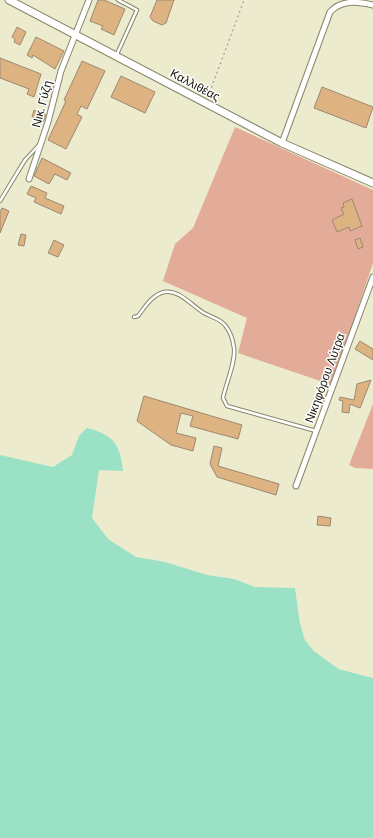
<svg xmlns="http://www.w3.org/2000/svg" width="373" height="838" font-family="'Nunito Sans',sans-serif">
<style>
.green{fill:#e2ac99}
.water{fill:#9ae1c5}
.pier{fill:#edebcd}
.building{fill:#dcb381;stroke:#9c8973}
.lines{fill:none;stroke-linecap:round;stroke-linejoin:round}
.lane-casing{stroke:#87856a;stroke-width:4.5}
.street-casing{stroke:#87856a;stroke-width:7}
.secondary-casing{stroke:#87856a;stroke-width:9}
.path{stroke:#918f7a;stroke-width:1;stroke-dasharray:2 3;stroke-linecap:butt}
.lane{stroke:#fff;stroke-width:2.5}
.street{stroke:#fff;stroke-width:5}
.secondary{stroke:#fff;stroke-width:7}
.labels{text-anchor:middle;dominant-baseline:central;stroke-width:3;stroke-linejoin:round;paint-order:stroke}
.street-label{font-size:12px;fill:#16150b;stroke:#fff}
</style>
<rect width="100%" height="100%" fill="#edebcd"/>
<g class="green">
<path d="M235 127 373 190V263L332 385 238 353 247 318 163 281 175 244 193 228Z"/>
<path d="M373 404V469L355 468 349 465Z"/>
</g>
<path class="water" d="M87 428C114 435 120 444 123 471L99 470 92 518 108 539 136 557 165 562 207 575 234 579 255 587 295 588 300 623 305 640 314 651 339 669 373 678V838H0V455L53 467 72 455 79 436Z"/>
<path class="pier" d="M295 586 307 639 315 650 339 667 373 676V678L339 669 314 651 305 640 300 623Z"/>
<g class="building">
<path d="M98 0H104L125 9 114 35 101 29 103 26 90 21Z"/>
<path d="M157 0H174L166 23 162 25 153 21 150 17Z"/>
<path d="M17 27 26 32 20 45 14 42 15 39 12 37Z"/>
<path d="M36 37 64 51 55 69 33 55 32 58 27 55Z"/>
<path d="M0 58 41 74 34 97 27 94 29 89 0 78Z"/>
<path d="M82 61 105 71 87 109 81 106 77 114 82 117 66 149 48 140 66 101 64 100Z"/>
<path d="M121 76 155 92 145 113 111 97Z"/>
<path d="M322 87 373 107 366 128 314 108Z"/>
<path d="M34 110 46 115 43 122 32 117Z"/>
<path d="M42 158 71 173 67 180 55 174 49 184 34 176Z"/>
<path d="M31 186 47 193 45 198 64 206 61 214 34 202 36 198 27 194Z"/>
<path d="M352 199 362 226 350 231 349 227 337 232 332 220 344 214 341 208 344 207 343 203Z"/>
<path d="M2 208 9 211 0 233V212Z"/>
<path d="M21 234 26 235 24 246 18 245Z"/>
<path d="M360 238 363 247 358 249 355 240Z"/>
<path d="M54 240 64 245 58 257 48 253Z"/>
<path d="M360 341 373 349V360L355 349Z"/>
<path d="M371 380 360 408 350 404 349 413 342 412 343 401 339 400 340 397 354 400 357 384Z"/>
<path d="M144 396 242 425 238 439 190 426 193 416 181 413 176 433 196 438 193 451 171 445 137 421Z"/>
<path d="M214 446 222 448 218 466 279 484 276 495 217 477 210 464Z"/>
<path d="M318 516 331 518 330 526 317 525Z"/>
</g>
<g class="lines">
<g class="lane-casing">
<g id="lane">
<path d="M117 54 137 10 118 0"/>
<path d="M0 201 25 160 39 145"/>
<path d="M134 317 138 316C145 307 152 295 164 292 179 289 192 306 204 313 211 317 220 319 225 325 230 331 233 340 234 348 236 362 226 383 223 398L227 406 316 431"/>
</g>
</g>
<g class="street-casing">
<g id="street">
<path d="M282 143 330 12C341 0 356 1 373 5"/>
<path d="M29 179 48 122 61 71 89 0"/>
<path d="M296 486 373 277"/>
</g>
</g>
<g class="secondary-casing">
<path id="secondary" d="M9 0 282 143 373 183"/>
</g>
<path class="path" d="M208 97 244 0"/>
<use href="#lane" class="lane"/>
<use href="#street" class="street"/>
<use href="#secondary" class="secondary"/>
</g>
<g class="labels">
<g class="street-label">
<text transform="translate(195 85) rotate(28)">Καλλιθέας</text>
<text transform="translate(42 104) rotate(-75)">Νικ. Γύζη</text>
<text transform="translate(325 378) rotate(-70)">Νικηφόρου Λύτρα</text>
</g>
</g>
</svg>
